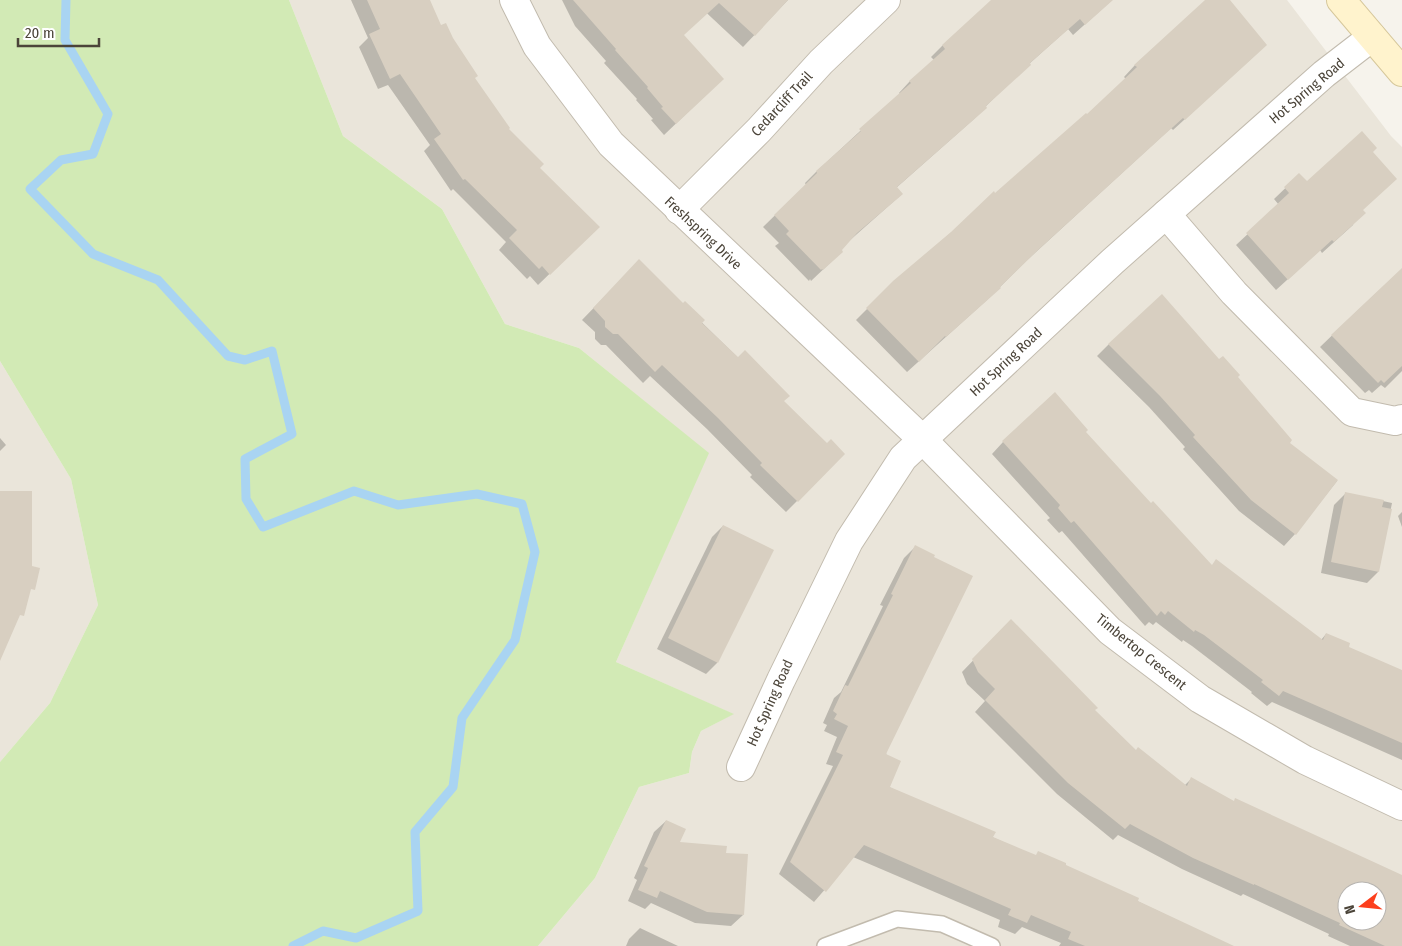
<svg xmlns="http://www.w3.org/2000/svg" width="1402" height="946" font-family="'Fira Sans Condensed',sans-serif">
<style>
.residential{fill:#eae5da;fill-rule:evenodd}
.green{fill:#d2eab5}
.shadow{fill:#0003;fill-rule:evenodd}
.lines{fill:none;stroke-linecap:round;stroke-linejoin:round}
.stream{stroke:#a9d4f2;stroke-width:9}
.building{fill:#d8cfc1;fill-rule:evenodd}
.service-casing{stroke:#c2bbae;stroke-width:18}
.minor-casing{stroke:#c2bbae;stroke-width:30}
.secondary-casing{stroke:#d6c79b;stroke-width:30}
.service{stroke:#fff;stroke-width:15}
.minor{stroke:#fff;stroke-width:28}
.secondary{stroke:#fff3cd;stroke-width:28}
.labels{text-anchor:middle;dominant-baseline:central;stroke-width:5;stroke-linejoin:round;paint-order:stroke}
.street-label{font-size:14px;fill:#4b4439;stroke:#fff}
</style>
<rect width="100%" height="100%" fill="#f6f3ec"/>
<g class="residential">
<path d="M289 0H1287L1391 136 1402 147V946H538L595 878 639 787 689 773 692 752 701 731 733 714 616 662 708 453 579 348 505 324 442 209 343 136ZM1347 891H1377V921H1347Z"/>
<path d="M0 361 71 479 98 605 50 703 0 762Z"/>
</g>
<path class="green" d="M0 0H289L343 136 442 209 505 324 579 348 709 453 616 662 734 714 701 731 692 752 689 773 639 787 595 878 538 946H0V762L50 703 98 605 71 479 0 361Z"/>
<g class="shadow">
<path d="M351 0H428L440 27 508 129 538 168 598 227 538 285 530 276 527 279 499 250 506 242 453 189 451 191 424 151 430 145 388 85 378 89 359 47 368 38Z"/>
<path d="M562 0H671L683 35 711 90 664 135 651 120 653 119 636 100 637 99 604 63 606 61 575 26Z"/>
<path d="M699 0H788L743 47 696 3Z"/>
<path d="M999 0H1112L1073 35 1068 29 1029 64 985 107 974 119 896 188 902 194 848 242 830 263 811 281 810 279 809 281 775 246 779 243 763 227 806 185 805 183 816 172 900 94 899 93 910 81 934 60 931 57 942 46 981 11Z"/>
<path d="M1207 0H1228L1254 56 1173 130 1171 128 1024 263 988 299 907 372 856 320 894 282 1087 115 1126 79 1124 77 1135 65Z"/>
<path d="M1371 152 1353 225 1322 253 1320 250 1276 290 1236 245 1279 205 1274 199 1299 175 1306 183Z"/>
<path d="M639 261 827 445 844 454 786 512 750 477 752 475 707 429 650 376 643 383 606 345H601L595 339V332L582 320Z"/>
<path d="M1402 270V371L1385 388 1381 385 1372 393 1369 390 1365 393 1320 347 1372 297Z"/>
<path d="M1109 344 1219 361 1236 377 1288 443 1337 481 1295 534 1284 546 1239 511 1183 449 1185 447 1149 407 1097 356Z"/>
<path d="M1085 432 1151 505 1211 566 1321 640 1326 634 1347 647 1402 671V760L1272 702 1267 706 1251 693 1252 692 1192 646 1183 640 1182 642 1156 622 1153 625 1149 622 1145 626 1062 531 1059 533 1047 520 1050 518 992 454 1003 442Z"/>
<path d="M0 438 6 445 0 451Z"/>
<path d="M1346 493 1392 503 1378 572 1367 583 1321 573 1334 505Z"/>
<path d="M1402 512V527L1398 516Z"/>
<path d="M723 526 717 663 706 674 657 649 712 537Z"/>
<path d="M915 547 886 751 889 787 992 837 1035 856 1064 866 1231 946H1059L1061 943 1022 927 1015 934 998 927 1000 920 853 857 814 902 779 874 833 766 826 764 837 737 824 731 827 725 823 723 834 698 841 692 883 606 880 605 904 558Z"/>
<path d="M1011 621 1094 710 1136 752 1184 786 1191 779 1234 802 1402 876V946H1350L1328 936 1329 934 1243 894 1241 896 1182 869 1118 835 1113 840 1057 794 975 712 985 701 967 684 962 672ZM1347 891H1377V921H1347Z"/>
<path d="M666 821 678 843 743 915 731 926 695 923 651 903 645 909 628 901 637 880 634 878 654 832Z"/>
<path d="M640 928 678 946H626L629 939Z"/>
</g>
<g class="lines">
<path class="stream" d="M66 0 65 40 108 114 93 154 61 160 30 189 93 254 158 280 228 356 245 360 272 351 292 434 245 459 246 499 263 527 354 491 398 505 477 494 522 504 535 552 515 640 462 718 453 787 415 832 418 911 356 938 323 931 293 946"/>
</g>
<g class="building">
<path d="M367 0H430L441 25 446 23 453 38 478 76 475 78 510 128 509 129 544 164 540 168 600 227 550 275 542 266 539 269 509 238 517 230 465 179 463 180 434 139 441 134 400 74 390 79 369 34 380 29Z"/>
<path d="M573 0H788L755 36 719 3 684 35 724 79 676 124 661 108 663 107 647 88 648 87 615 50 616 49Z"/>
<path d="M991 0H1113L1085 25 1080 19 1030 63 1031 65 986 106 987 108 897 187 903 194 857 233 842 250 843 252 823 270 822 269 821 270 786 234 789 231 774 215 817 173 816 171 861 131 859 129 911 83 909 81 945 49 942 45Z"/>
<path d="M1205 0H1230L1267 45 1185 120 1183 118 1163 136 1037 251 1000 287 1001 288 946 337 945 336 919 362 866 308 893 281 951 232 994 191 995 193 1086 113 1087 114 1137 67 1134 65Z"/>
<path d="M1362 131 1377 148 1373 152 1397 179 1363 210 1366 213 1334 242 1332 240 1288 280 1246 233 1289 193 1284 187 1299 173 1307 181Z"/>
<path d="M639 259 683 303 685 301 705 320 702 323 738 357 745 350 790 396 784 401 827 443 831 439 845 454 798 502 760 465 762 463 718 418 662 365 655 372 618 334H613L605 327V321L593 308Z"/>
<path d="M1402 268V366L1384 383 1381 380 1378 383 1331 335Z"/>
<path d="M1162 294 1219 359 1223 356 1240 375 1238 377 1292 440 1290 443 1338 480 1296 535 1251 500 1193 437 1195 435 1160 396 1108 344Z"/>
<path d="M1055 392 1088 430 1086 432 1151 503 1153 501 1212 565 1216 559 1323 640 1326 633 1350 643 1349 647 1402 670V743L1283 691 1279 696 1261 682 1263 680 1204 635 1195 630 1194 632 1168 611 1165 615 1161 611 1157 616 1074 521 1071 523 1058 508 1060 505 1002 441Z"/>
<path d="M0 491H32V566L40 568 35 590 31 589 24 616 20 615 0 661Z"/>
<path d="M1345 492 1384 500 1382 507 1392 509 1379 572 1331 562Z"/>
<path d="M723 525 774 550 718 663 668 638Z"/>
<path d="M915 545 935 555 934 557 973 576 887 752 886 754 901 761 890 787 996 832 993 837 1036 855 1038 851 1066 863V865L1139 898 1138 901 1234 946H1085L1068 939 1071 932 1031 915 1027 923 1008 915 1011 909 864 845 826 892 790 862 843 755 836 752 848 726 834 719 837 714 833 711 845 685 848 686 893 595 891 594Z"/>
<path d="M1011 619 1098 708 1095 710 1136 750 1138 747 1187 786 1191 777 1234 801 1235 798 1402 875V946H1385L1339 925 1340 923 1254 884V885L1193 858 1130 824 1125 829 1068 783 985 700 995 689 978 672 972 659ZM1347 891H1377V921H1347Z"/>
<path d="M666 820 686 829 680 842 727 846 726 853 748 854 744 915 707 912 660 891 657 898 638 890 648 868 644 866Z"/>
</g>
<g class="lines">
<g class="service-casing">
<path id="service" d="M825 946 897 919 942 924 992 946"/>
</g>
<g class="minor-casing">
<g id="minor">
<path d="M514 0 537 46 611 144 923 440 1110 631 1200 699 1305 760 1402 806"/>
<path d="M679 210 759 130 821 62 886 0"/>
<path d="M1166 214 1234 293 1352 412 1395 421 1402 419"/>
<path d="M741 767 781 680 849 541 903 458 1112 262 1324 74 1372 37"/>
</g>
</g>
<g class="secondary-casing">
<path id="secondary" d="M1341 0 1402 72"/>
</g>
<use href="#service" class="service"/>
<use href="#minor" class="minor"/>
<use href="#secondary" class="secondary"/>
</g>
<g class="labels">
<g class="street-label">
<text transform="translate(1307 91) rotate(-40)">Hot Spring Road</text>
<text transform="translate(782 104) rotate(-47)">Cedarcliff Trail</text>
<text transform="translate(703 233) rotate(43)">Freshspring Drive</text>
<text transform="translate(1006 362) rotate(-43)">Hot Spring Road</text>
<text transform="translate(1141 652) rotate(39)">Timbertop Crescent</text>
<text transform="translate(770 703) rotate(-66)">Hot Spring Road</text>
</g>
</g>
<g transform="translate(1362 906) rotate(254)"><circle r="24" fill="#ffffff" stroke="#b7b4b0"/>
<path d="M0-4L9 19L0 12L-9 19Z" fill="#fc3f1d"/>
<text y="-8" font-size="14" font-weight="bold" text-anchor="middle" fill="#4b4439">N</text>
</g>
<path d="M18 38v8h81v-8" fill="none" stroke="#4b4439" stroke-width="2.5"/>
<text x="25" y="38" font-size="15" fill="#4b4439" stroke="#ffffff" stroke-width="4" paint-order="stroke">20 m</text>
</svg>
